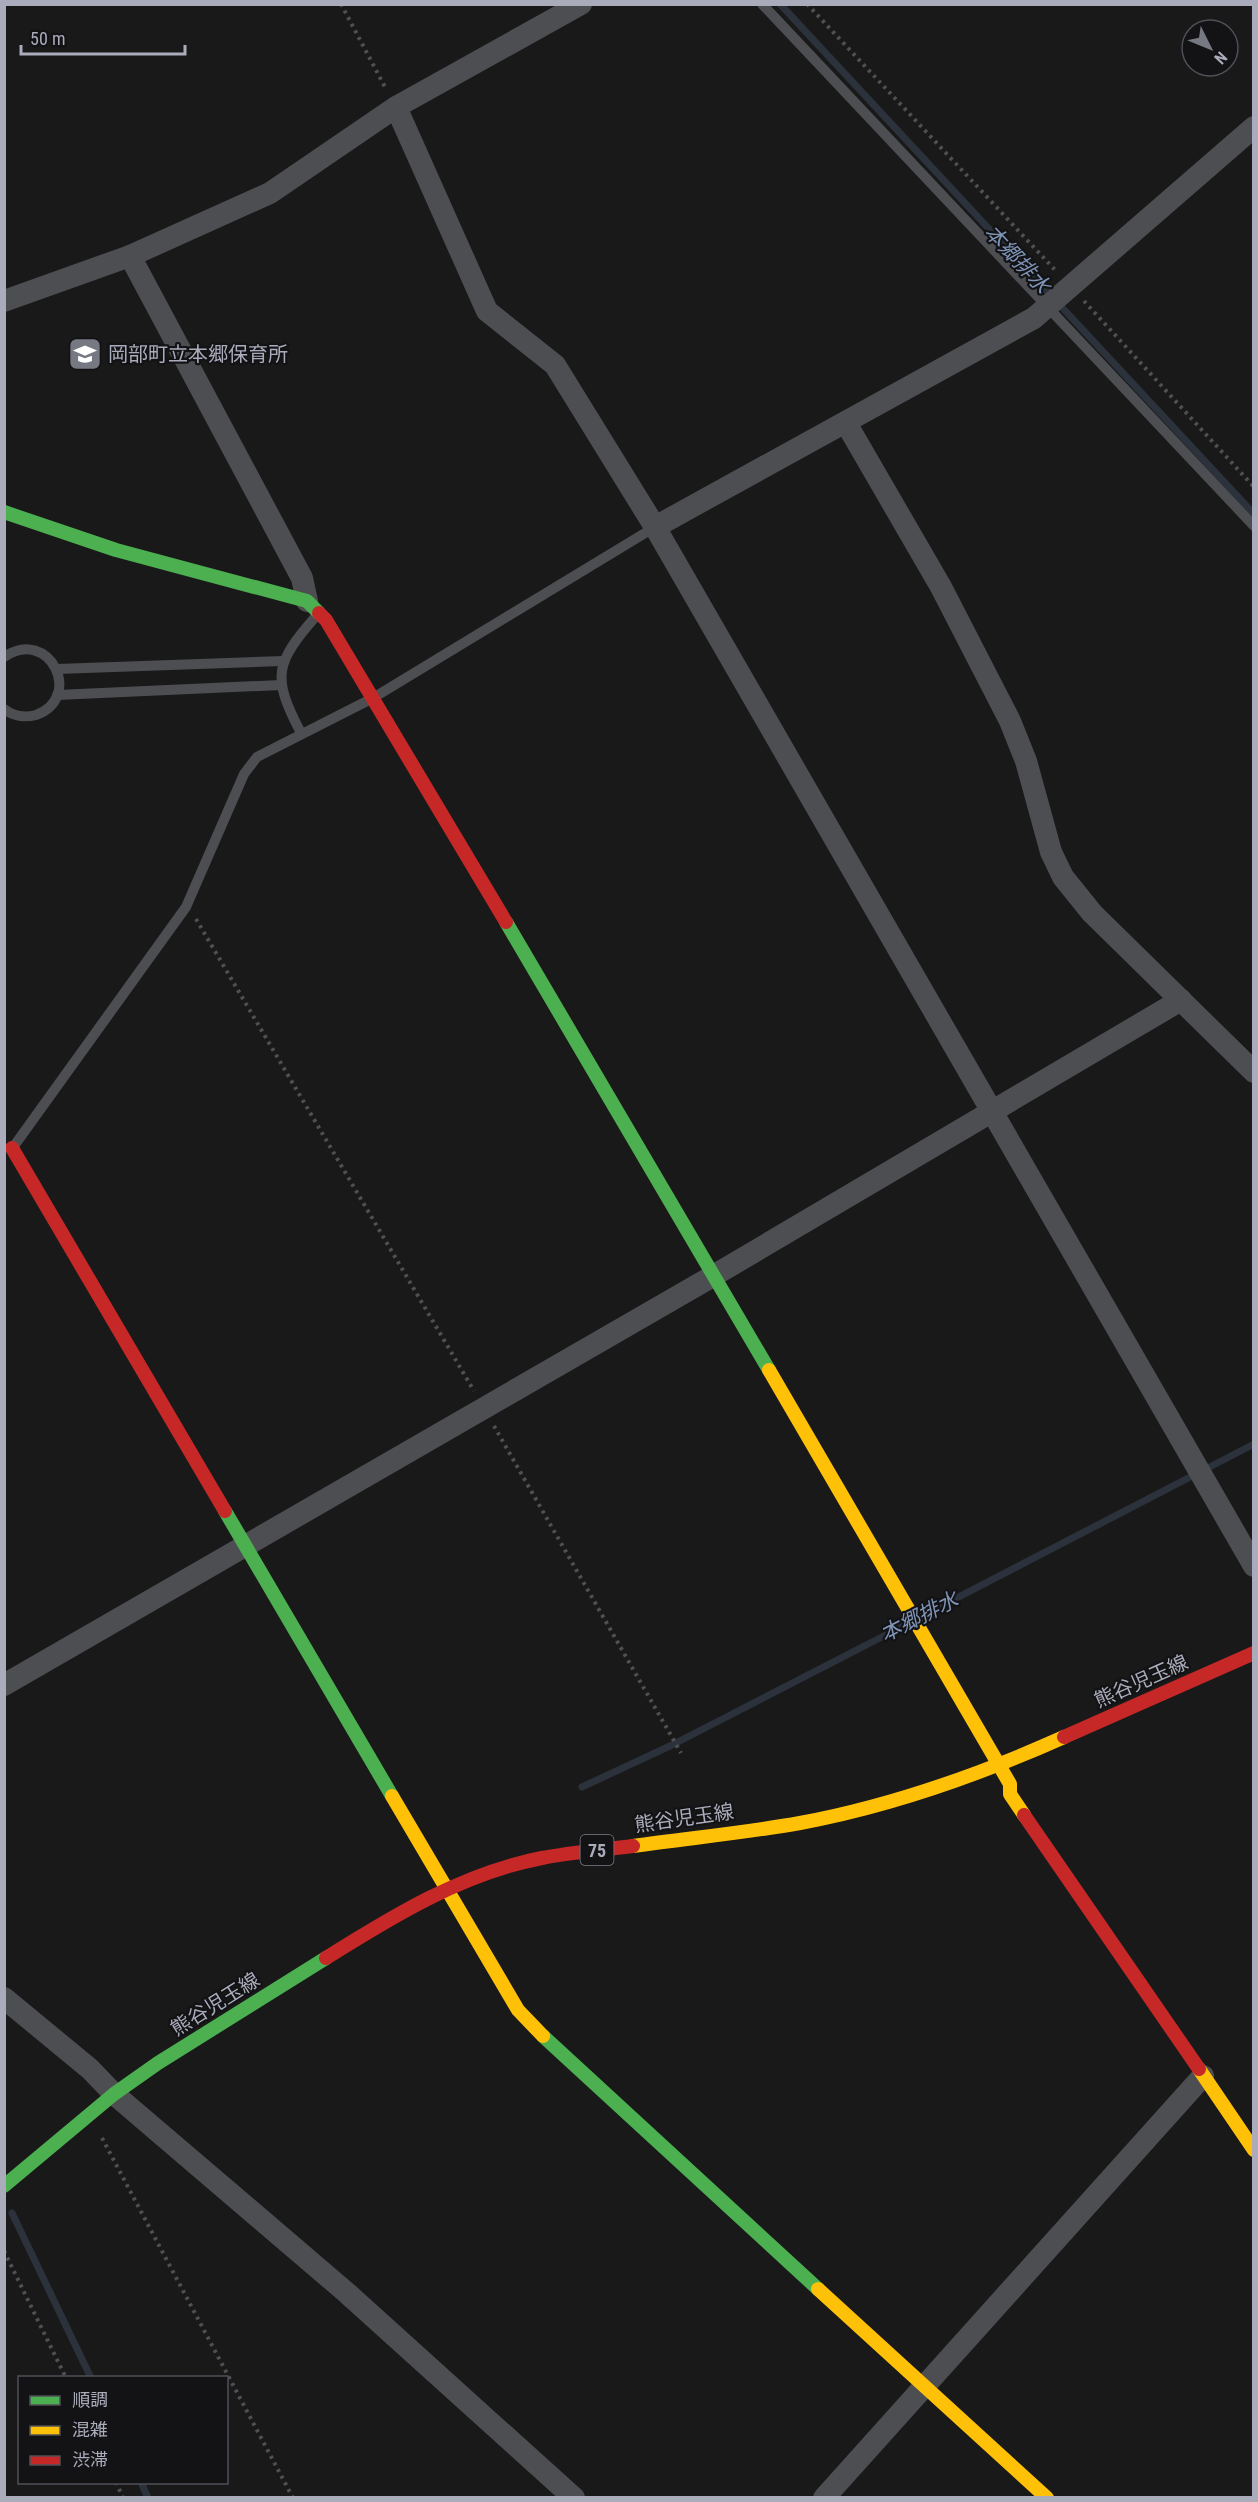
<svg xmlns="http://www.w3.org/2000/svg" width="1258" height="2502" font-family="'Roboto Condensed','Noto Sans JP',sans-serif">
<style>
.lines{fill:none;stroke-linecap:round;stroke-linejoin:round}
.stream{stroke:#2b323c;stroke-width:7}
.path{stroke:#4f4f54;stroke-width:4;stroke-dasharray:3 4.5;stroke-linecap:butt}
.lane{stroke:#4d4e52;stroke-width:10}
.street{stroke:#4d4e52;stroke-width:22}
.fast{stroke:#4caf50;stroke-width:14}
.slow{stroke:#ffc107;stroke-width:14}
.jam{stroke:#c62828;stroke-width:14}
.labels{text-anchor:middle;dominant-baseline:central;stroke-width:4.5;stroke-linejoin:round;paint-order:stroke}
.shield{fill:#131315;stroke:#7d7e89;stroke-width:1.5}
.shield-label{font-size:18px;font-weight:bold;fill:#aaacbb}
.poi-label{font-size:20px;fill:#aaacbb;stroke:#131315;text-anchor:start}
.street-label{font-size:20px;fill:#aaacbb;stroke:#131315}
.water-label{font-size:21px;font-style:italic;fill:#7f95b8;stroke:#131315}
</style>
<rect width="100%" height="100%" fill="#191919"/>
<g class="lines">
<g class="stream">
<path d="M780 4 1254 514"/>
<path d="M922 1616 1254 1444"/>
<path d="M582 1787 672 1745 907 1624"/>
<path d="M12 2213 91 2378"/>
<path d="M141 2482 148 2498"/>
</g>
<g class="path">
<path d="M341 4 386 89"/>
<path d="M807 4 1056 271"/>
<path d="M1084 301 1254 487"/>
<path d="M196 919 474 1391"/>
<path d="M494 1426 681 1753"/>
<path d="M102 2138 293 2498"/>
<path d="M4 2251 66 2378"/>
<path d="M116 2482 123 2498"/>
</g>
<g class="lane">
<path d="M762 4 1254 526"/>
<path d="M4 657C50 626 84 698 36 715 25 718 13 716 4 709"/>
<path d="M57 669 283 661"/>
<path d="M57 695 281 685"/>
<path d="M301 733C271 676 275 663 317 615"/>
<path d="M14 1146 186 907 244 774 257 757 373 698 655 527"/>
</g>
<g class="street">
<path d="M396 107 487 311 555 365 655 527 1254 1566"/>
<path d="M130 256 302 578 307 601"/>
<path d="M4 301 130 256 270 193 396 107 581 4"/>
<path d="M846 423 941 587 1010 721 1026 761 1051 852 1063 877 1092 913 1254 1072"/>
<path d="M655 527 1034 318 1254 127"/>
<path d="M4 1685 713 1276 1181 1000"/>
<path d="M4 1998 90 2069 114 2094 347 2293 574 2498"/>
<path d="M824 2498 1203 2076"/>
</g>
<g class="fast">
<path d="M4 512 116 550 307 601 319 613"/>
<path d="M506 922 769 1370"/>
<path d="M225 1511 392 1796"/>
<path d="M543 2036 818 2289"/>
<path d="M4 2186 114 2094 158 2063 326 1958"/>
</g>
<g class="slow">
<path d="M769 1370 1010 1784V1794L1024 1815"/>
<path d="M392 1796 518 2010 543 2036"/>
<path d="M633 1846C689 1838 745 1833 800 1823 892 1806 979 1775 1064 1737"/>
<path d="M1199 2069 1254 2150"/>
<path d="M818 2289 1047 2498"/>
</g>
<g class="jam">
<path d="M319 613 326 620 506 922"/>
<path d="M12 1148 225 1511"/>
<path d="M1064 1737 1254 1653"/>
<path d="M1024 1815 1199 2069"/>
<path d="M326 1958C393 1916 463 1873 542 1858 572 1852 603 1850 633 1846"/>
</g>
</g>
<defs>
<g id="school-square" transform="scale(1.725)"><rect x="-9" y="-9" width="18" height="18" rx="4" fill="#777982" stroke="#131315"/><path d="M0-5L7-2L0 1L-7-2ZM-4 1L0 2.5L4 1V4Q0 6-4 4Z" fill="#fff"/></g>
</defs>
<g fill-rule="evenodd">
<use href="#school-square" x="85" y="354"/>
</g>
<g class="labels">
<rect class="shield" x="580.5" y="1835" width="33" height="30" rx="4.5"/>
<g class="shield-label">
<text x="597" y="1850">75</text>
</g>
<g class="poi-label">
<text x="108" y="354">岡部町立本郷保育所</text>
</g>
<g class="street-label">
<text transform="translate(1141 1681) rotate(-24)">熊谷児玉線</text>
<text transform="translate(684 1818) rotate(-8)">熊谷児玉線</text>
<text transform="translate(215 2004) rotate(-32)">熊谷児玉線</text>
</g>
<g class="water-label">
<text transform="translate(1017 259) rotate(47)">本郷排水</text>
<text transform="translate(919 1617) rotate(-27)">本郷排水</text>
</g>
</g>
<rect width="1258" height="2502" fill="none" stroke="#aaacbb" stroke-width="12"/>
<rect x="18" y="2376" width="210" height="108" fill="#131315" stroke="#4f5057" stroke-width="1.5"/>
<rect x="30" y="2396" width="30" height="9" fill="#4caf50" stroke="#4f5057" stroke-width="1.5"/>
<text x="72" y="2406" font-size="18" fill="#aaacbb">順調</text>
<rect x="30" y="2426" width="30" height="9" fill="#ffc107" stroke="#4f5057" stroke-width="1.5"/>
<text x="72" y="2436" font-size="18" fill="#aaacbb">混雑</text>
<rect x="30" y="2456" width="30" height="9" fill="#c62828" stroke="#4f5057" stroke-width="1.5"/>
<text x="72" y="2466" font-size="18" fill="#aaacbb">渋滞</text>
<g transform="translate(1210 48) rotate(133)"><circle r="28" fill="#131315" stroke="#4f5057" stroke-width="1.5"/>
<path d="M0-4.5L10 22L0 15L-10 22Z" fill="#777982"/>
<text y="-9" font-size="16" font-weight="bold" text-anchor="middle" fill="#aaacbb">N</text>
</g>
<path d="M21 45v9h164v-9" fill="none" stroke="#aaacbb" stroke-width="3"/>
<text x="30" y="45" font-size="18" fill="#aaacbb" stroke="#131315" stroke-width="4.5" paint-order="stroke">50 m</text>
</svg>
